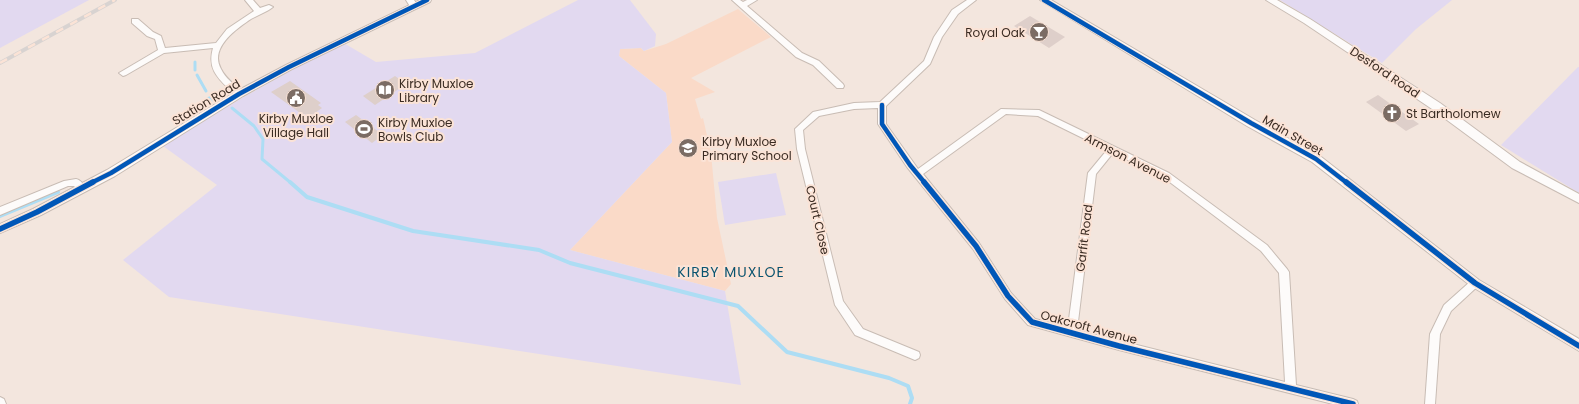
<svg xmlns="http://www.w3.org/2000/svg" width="1579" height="404" font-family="Poppins,sans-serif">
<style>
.built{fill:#fadac8}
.green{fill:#e2d9f0}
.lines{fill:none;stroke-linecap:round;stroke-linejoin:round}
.stream-far1{stroke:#adddf4;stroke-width:3}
.stream{stroke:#adddf4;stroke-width:4}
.building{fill:#decfca}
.minor-casing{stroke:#c8bcb4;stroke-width:2}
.tertiary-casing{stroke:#c8bcb4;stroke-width:2}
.minor{fill:#fdfbfa;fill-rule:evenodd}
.tertiary{fill:#fdfbfa;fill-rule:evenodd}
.rail-casing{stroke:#d8d3d1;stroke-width:4}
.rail{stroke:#fbe3d6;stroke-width:2.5;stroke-dasharray:8;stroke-linecap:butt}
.cycleway-far1-casing{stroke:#fbe3d6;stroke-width:6}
.cycleway-casing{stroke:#fbe3d6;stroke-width:8}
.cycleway-far1{stroke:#0057b8;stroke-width:4.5}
.cycleway{stroke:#0057b8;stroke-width:5.5}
.labels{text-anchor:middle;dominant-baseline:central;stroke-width:4;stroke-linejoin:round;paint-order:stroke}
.poi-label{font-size:12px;fill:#3a2b22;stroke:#fbe3d6;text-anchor:start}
.street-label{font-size:12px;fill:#3a2b22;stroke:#fbe3d6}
.quarter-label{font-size:14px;letter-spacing:1px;fill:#0a5470;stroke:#fbe3d6}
</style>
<rect width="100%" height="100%" fill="#f3e6de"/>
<path class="built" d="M738 9 771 37 691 78 715 92 695 99 701 119 703 118 711 153 717 218 731 284 725 291 570 250 672 142 666 93 619 56 620 49 641 48 644 51 666 44Z"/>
<g class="green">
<path d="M0 0H89L0 48Z"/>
<path d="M578 0H630L656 34 655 46 644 51 641 48 620 49 619 56 666 93 672 142 570 250 725 291 741 385 169 297 123 260 217 185 163 146 242 98 342 42 376 62 475 53Z"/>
<path d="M1280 0H1452L1416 29 1382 63Z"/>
<path d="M1578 67H1579V193L1501 145Z"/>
<path d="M776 173 786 215 725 225 718 182Z"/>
</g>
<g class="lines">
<g class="stream-far1">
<path d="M195 62V70"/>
<path d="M197 75 206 91"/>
<path d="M201 103 211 97 213 100"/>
<path d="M232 108 254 126 263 139 262 159 291 183"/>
</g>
<g class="stream">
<path d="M290 182 307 197 413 231 539 250 570 263 738 306 787 352 889 378 908 386 912 398 910 404"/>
<path d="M0 216 58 192"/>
</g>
</g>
<g class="building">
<path d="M1030 16 1065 37 1049 48 1014 26Z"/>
<path d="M395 76 406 84 375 105 363 96Z"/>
<path d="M290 81 321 103 318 105 322 108 309 117 305 114 303 115 271 92Z"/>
<path d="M1378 95 1419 124 1406 131 1366 102Z"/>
<path d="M356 115 383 135 372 143 345 122Z"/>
</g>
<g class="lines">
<g class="minor-casing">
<g id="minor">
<path d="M245 0H253L260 8 269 5 273 7C267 12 258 15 251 19 236 29 209 48 221 69 225 78 235 85 242 92L243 94 242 96H236C222 81 206 72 213 48L164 53 126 75 123 76 119 73 158 50 155 39 147 36 132 23V19H138L153 32 161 36 165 48 216 43 227 29 254 11Z"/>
<path d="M406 0H414L418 6 417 8H411Z"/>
<path d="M732 0H740L743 2 747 0H757L747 6 802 53 819 61 843 84 844 86 843 88H837L813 65 796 57Z"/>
<path d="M967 0H976L958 14 942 37 930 64 886 106V124L918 169 1001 109 1039 110 1169 173 1267 245 1287 269 1289 272 1296 385 1353 399 1357 401 1358 404H1333L1119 350 1028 325 1005 299 973 249 907 167 878 124V108L854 109 819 116 803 130 805 149 843 301 863 329 919 352 920 355 919 358 915 360 855 335 835 305 797 149 795 129 813 112 854 103 880 102 924 61 934 37 952 10ZM1006 114 1038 116 1107 150 1088 173 1068 327 1035 319 1011 293 979 243 923 174ZM1113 153 1163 177 1261 251 1279 273 1285 382 1077 330 1096 174Z"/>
<path d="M76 179C81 180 84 185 86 189L85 191H79L74 186H68L0 215V207L64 181Z"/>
<path d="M1475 279 1478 280 1480 283 1478 286 1451 311 1440 334 1435 404H1425L1430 334 1444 305 1472 280Z"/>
<path d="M0 397 4 399 6 404H0Z"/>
</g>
</g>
<g class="tertiary-casing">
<g id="tertiary">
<path d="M420 0H431L430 2 292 69 243 96 115 176 41 215 0 233V224L33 209 107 170 235 92 286 65Z"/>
<path d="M1040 0H1051L1255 120 1320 156 1479 280 1579 339V351L1471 286 1312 162 1247 126Z"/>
<path d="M1266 0H1277L1310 19 1440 103 1520 162 1579 194V203L1512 168 1432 109 1304 23Z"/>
</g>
</g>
<use href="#minor" class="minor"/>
<use href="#tertiary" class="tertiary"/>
<g class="rail-casing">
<path id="rail" d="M0 63 115 0"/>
</g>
<use href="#rail" class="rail"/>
<g class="cycleway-far1-casing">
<g id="cycleway-far1">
<path d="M1044 0 1251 123 1316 159 1347 183"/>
<path d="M882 105V124L910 165 925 183"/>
<path d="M91 183 111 173 239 94 289 67 427 0"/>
</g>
</g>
<g class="cycleway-casing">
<g id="cycleway">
<path d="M924 182 976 246 1008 296 1032 322 1119 346 1353 404"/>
<path d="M1346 182 1475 283 1579 346"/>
<path d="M0 229 37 212 93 182"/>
</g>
</g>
<use href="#cycleway-far1" class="cycleway-far1"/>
<use href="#cycleway" class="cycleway"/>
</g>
<defs>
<g id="bar-disc" transform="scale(1)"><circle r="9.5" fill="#7b6c64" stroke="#fbe3d6"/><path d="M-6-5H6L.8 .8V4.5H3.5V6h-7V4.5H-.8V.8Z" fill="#fff"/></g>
<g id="library-disc" transform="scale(1)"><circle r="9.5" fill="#7b6c64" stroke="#fbe3d6"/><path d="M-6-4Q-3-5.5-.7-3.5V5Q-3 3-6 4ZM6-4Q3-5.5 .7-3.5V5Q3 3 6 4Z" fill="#fff"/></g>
<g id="civic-disc" transform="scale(1)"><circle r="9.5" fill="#7b6c64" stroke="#fbe3d6"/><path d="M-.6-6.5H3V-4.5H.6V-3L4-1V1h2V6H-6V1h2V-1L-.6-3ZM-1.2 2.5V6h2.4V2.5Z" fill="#fff"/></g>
<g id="church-disc" transform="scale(1)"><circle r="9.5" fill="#7b6c64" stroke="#fbe3d6"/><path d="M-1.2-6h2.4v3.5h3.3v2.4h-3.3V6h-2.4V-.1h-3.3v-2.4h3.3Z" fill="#fff"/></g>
<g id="stadium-disc" transform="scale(1)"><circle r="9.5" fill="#7b6c64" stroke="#fbe3d6"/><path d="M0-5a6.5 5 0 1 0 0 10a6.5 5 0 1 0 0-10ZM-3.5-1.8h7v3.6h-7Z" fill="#fff"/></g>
<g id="school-disc" transform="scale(1)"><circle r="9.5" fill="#7b6c64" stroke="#fbe3d6"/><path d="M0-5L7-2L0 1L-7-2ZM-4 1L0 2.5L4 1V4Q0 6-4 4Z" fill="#fff"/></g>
</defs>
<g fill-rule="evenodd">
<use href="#bar-disc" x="1039" y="32"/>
<use href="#library-disc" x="385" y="90"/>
<use href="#civic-disc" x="296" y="98"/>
<use href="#church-disc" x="1392" y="113"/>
<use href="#stadium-disc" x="364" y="129"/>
<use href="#school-disc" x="688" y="148"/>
</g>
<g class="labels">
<g class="poi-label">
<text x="1025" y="32" text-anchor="end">Royal Oak</text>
<text x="399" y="83">Kirby Muxloe<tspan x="399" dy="14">Library</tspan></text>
<text x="1406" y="113">St Bartholomew</text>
<text x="296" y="118" text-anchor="middle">Kirby Muxloe<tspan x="296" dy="14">Village Hall</tspan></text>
<text x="378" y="122">Kirby Muxloe<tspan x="378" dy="14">Bowls Club</tspan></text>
<text x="702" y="141">Kirby Muxloe<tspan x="702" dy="14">Primary School</tspan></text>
</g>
<g class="street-label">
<text transform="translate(1385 72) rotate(34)">Desford Road</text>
<text transform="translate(206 102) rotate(-31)">Station Road</text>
<text transform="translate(1293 135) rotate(30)">Main Street</text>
<text transform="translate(1128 158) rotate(27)">Armson Avenue</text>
<text transform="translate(818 220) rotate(77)">Court Close</text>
<text transform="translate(1084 238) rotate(-83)">Garfit Road</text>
<text transform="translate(1089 327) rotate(15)">Oakcroft Avenue</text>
</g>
<g class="quarter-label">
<text x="731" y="272">KIRBY MUXLOE</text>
</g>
</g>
</svg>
